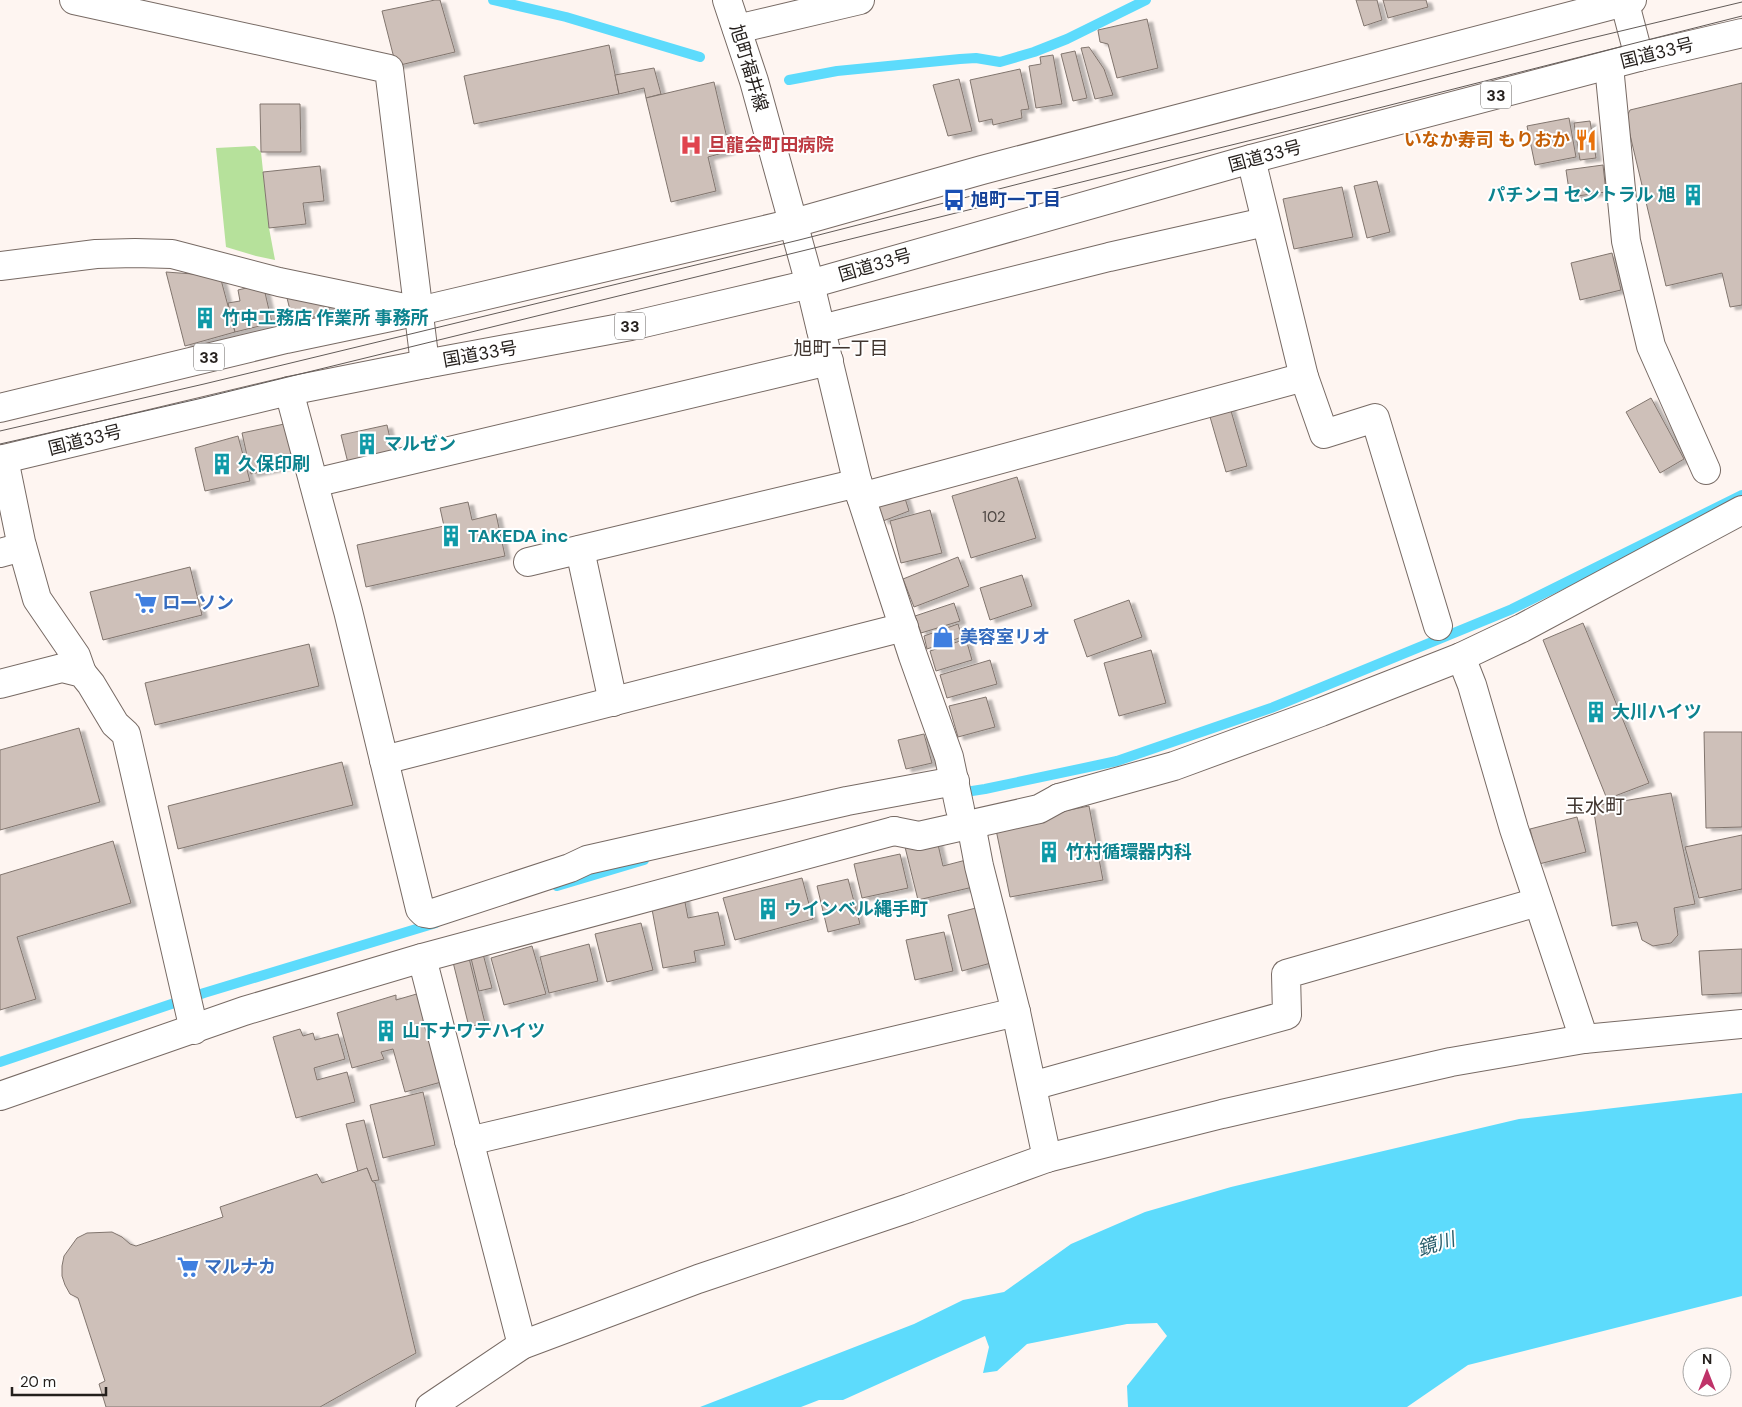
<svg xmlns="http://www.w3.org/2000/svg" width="1742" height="1407" font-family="'DM Sans','Noto Sans JP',sans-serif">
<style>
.green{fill:#b6e19b}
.water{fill:#5ddbfc}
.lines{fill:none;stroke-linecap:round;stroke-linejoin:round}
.stream{stroke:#5ddbfc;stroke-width:10}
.building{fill:#cec0b9;stroke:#81756e;filter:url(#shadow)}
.minor-casing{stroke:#776a64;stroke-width:30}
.tertiary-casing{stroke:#776a64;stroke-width:30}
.trunk-casing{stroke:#776a64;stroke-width:30}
.minor{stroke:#fff;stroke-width:28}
.tertiary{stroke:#fff;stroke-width:28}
.trunk{stroke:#fff;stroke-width:28}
.tram{stroke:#625b58;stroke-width:1}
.labels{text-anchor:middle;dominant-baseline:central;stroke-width:4;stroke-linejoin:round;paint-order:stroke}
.number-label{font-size:15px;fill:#4e4743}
.shield{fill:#fff;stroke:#666260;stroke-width:1}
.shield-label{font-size:16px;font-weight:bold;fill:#241f1c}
.street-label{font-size:18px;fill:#241f1c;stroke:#fff}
.food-label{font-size:18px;font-weight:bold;fill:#c56008;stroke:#fff;text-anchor:end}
.health-label{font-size:18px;font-weight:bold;fill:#be3a42;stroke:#fff;text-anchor:start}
.culture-label{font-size:18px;font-weight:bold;fill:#0d838f;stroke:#fff;text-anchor:start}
.transit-label{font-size:18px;font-weight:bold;fill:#164399;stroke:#fff;text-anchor:start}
.shop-label{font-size:18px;font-weight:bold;fill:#366cbe;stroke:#fff;text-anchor:start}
.neighbourhood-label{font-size:19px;fill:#40352f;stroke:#fff}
.water-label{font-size:19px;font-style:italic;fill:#295e6c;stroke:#fff}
.quarter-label{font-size:20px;fill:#40352f;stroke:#fff}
</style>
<defs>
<filter id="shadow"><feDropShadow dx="5.5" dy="3" stdDeviation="1" flood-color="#0004"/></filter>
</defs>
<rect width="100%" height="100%" fill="#fef5f1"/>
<path class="green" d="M255 146 261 152 269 228 275 260 256 256 226 247 216 148Z"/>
<path class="water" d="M1742 1093V1296L1468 1365 1407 1407H1128L1127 1386 1167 1336 1157 1323 1127 1324 1027 1344 997 1371 983 1373 989 1347 985 1336 843 1400H819L801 1407H700L914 1324 963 1300 1004 1292 1071 1244 1145 1212 1231 1187 1519 1119Z"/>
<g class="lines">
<g class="stream">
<path d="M493 0 566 17 700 57"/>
<path d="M789 80 837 71 960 59 976 58 1000 62 1034 52 1067 39 1146 0"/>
<path d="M959 793 985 789 1117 761 1271 708 1512 609 1742 495"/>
<path d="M557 886 644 860"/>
<path d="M0 1062 204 993 436 923"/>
</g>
</g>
<g class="building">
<path d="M435 0H440L455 52 396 66 382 11Z"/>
<path d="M1356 0H1377L1382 20 1364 26Z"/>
<path d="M1383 0H1426L1428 7 1388 18Z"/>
<path d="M1147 19 1158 68 1117 78 1108 44 1100 42 1098 30Z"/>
<path d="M609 45 619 94 474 124 464 76Z"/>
<path d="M1089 47 1104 69 1113 95 1095 99 1081 48Z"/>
<path d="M1075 51 1087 98 1073 101 1061 54Z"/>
<path d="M1053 55 1062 104 1036 108 1029 66 1041 64 1040 57Z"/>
<path d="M654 68 661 94 646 98 644 88 619 94 615 75Z"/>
<path d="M1020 69 1029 109 1021 110 1022 118 993 125 992 119 979 122 970 80Z"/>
<path d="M959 79 972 131 948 136 933 85Z"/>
<path d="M714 82 730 151 708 157 716 191 671 202 646 98Z"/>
<path d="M1742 83V305L1730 307 1722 273 1666 286 1626 118 1630 110Z"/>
<path d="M260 104H300L301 152H261Z"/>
<path d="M1569 118 1576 157 1535 165 1527 126Z"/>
<path d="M1590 121 1596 158 1580 160 1574 123Z"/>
<path d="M1603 165 1606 192 1570 197 1566 170Z"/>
<path d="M320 166 324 201 303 203 306 224 269 228 263 172Z"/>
<path d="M1377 181 1390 232 1367 238 1354 186Z"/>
<path d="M1342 187 1353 237 1294 249 1283 199Z"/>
<path d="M1612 253 1621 290 1580 300 1571 263Z"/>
<path d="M166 272 220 276 235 332 185 346Z"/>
<path d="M263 284 272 323 235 332 228 303 240 301 238 290Z"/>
<path d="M286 294 328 302 330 313 293 322Z"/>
<path d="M1651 398 1684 459 1660 473 1626 412Z"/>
<path d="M1229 404 1247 466 1226 472 1208 410Z"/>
<path d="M289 423 298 464 251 474 242 433Z"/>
<path d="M387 425 393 452 348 463 341 435Z"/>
<path d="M238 436 250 481 205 491 195 448Z"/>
<path d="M1017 477 1036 538 971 558 952 496Z"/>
<path d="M904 495 909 511 883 521 877 505Z"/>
<path d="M468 502 472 520 496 514 505 556 366 587 357 545 444 526 440 508Z"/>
<path d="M930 510 942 553 901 563 890 521Z"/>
<path d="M958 557 969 586 914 607 903 579Z"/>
<path d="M190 567 202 615 103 640 90 592Z"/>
<path d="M1022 575 1032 606 990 620 980 588Z"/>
<path d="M1129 600 1142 637 1087 657 1074 620Z"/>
<path d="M954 603 960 621 921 633 915 616Z"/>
<path d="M1583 623 1649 783 1607 799 1543 640Z"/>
<path d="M958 624 962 637 927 649 924 636Z"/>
<path d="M966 639 972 660 936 671 930 651Z"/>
<path d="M309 644 319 686 155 725 145 683Z"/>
<path d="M1151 650 1166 703 1119 716 1104 663Z"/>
<path d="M990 660 997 684 947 698 940 675Z"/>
<path d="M986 697 995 727 958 737 949 706Z"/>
<path d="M79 728 100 802 0 830V750Z"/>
<path d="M1704 732H1742V827L1706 828Z"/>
<path d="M924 734 932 763 906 769 898 740Z"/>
<path d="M342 762 353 805 178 849 168 806Z"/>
<path d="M1671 793 1695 904 1674 908 1678 935 1671 943 1653 946 1642 940 1637 922 1612 926 1593 806Z"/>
<path d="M1089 806 1103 880 1010 897 995 825Z"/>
<path d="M1577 817 1586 852 1539 864 1530 829Z"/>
<path d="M1742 835V889L1699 898 1685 847Z"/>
<path d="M936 836 943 866 966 860 973 887 918 900 904 843Z"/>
<path d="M113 841 131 903 17 937 36 999 0 1010V875Z"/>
<path d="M900 854 908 888 862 898 854 864Z"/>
<path d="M802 878 813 919 735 940 723 898Z"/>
<path d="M848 879 860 924 828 932 817 886Z"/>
<path d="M684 897 688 918 718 912 725 945 694 951 696 962 663 968 651 904Z"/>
<path d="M976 908 991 963 962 971 948 915Z"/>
<path d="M641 923 653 970 607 982 595 934Z"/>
<path d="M944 932 953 971 915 980 906 940Z"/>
<path d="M589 944 598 981 549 993 540 957Z"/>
<path d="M532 946 546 994 504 1005 491 958Z"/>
<path d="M1742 949V993L1702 995 1699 951Z"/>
<path d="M482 950 492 988 479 991 470 954Z"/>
<path d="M468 954 485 1023 469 1027 452 958Z"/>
<path d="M420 993 445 1081 405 1092 393 1049 381 1052 384 1059 352 1068 337 1013 396 995V1000Z"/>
<path d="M300 1029 303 1036 313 1033 315 1040 338 1034 345 1059 314 1068 317 1080 347 1072 355 1102 296 1118 273 1037Z"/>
<path d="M423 1092 435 1145 383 1158 370 1105Z"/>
<path d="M364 1120 379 1180 372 1181 367 1168 358 1172 346 1124Z"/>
<path d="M367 1168 372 1181 375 1183 416 1353 320 1407H106L99 1384 105 1381 78 1298 70 1294 65 1285 62 1276V1266L64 1256 77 1238 87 1233 112 1232 122 1237 130 1244 136 1246 223 1217 220 1207 317 1174 322 1183Z"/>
</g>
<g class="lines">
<g class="minor-casing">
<g id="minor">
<path d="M74 0 389 69 425 364"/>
<path d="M1624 0 1639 57"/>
<path d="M737 29 860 0"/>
<path d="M1609 66 1626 241 1651 346 1706 470"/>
<path d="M1251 159 1304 377 1324 434 1375 418 1438 626"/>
<path d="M0 266 96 254 135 253 172 254 279 282 419 311"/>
<path d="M810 284 861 497 913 656 949 757 960 809"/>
<path d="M821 329 1109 257 1265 222"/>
<path d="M289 391 348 611 420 909 424 913 430 914 570 868 587 860 847 801 955 781"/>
<path d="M4 459 21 542 37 599 76 656 82 673"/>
<path d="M314 483 829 361"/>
<path d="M861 497 1304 377"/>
<path d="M580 550 613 702"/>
<path d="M0 553 22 547"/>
<path d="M528 562 858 483"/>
<path d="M1461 657 1472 685 1514 829 1584 1039"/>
<path d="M0 684 62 668 82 673 91 684 115 724 126 734 194 1030"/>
<path d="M384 760 904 627"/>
<path d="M971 824 979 866 1016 1012 1047 1158"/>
<path d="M894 831 919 836 1039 809 1059 798"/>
<path d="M422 958 522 1345"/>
<path d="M1032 1086 1287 1015 1286 974 1538 902"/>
<path d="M469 1141 1016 1012"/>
<path d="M430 1407 522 1345 698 1279 909 1208 1047 1158 1222 1114 1451 1062 1584 1039 1742 1024"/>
</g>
</g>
<g class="tertiary-casing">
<g id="tertiary">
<path d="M727 0 754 81 810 284"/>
<path d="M1059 798 1174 766 1321 712 1461 657 1522 628 1742 510"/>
<path d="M0 1096 244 1011 422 958 894 831"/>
</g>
</g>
<g class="trunk-casing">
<g id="trunk">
<path d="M0 408 286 339 419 311 794 223 982 170 1632 0"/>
<path d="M0 460 289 391 425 364 631 326 810 284 1251 159 1639 57 1742 33"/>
</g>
</g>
<use href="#minor" class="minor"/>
<use href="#tertiary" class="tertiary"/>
<use href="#trunk" class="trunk"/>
<g class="tram">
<path d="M0 431 204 384 799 240 1575 42 1742 2"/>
<path d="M0 444 198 399 802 251 1264 137 1742 16"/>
</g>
</g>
<defs>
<g id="restaurant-bare" transform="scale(1.725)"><path d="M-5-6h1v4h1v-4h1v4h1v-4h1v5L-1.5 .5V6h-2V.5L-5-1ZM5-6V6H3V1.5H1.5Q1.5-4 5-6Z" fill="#e8710a" stroke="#fff" stroke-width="2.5" paint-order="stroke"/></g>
<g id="hospital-bare" transform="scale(1.725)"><path d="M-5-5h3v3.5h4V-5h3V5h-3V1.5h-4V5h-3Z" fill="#e0444e" stroke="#fff" stroke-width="2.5" paint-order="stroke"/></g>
<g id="building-bare" transform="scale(1.725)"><path d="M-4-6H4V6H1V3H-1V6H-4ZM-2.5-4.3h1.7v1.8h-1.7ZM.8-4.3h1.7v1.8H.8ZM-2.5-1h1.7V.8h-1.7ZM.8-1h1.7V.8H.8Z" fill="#0f9aa8" stroke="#fff" stroke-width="2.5" paint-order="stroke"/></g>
<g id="bus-bare" transform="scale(1.725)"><path d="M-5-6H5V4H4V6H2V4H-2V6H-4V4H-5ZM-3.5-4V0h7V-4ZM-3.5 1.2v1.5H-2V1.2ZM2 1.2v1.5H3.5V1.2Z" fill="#1a4fb4" stroke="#fff" stroke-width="2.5" paint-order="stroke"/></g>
<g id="supermarket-bare" transform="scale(1.725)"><path d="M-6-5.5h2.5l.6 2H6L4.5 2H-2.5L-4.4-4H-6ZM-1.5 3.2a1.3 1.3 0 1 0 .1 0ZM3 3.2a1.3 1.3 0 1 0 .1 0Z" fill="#3f7fe0" stroke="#fff" stroke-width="2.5" paint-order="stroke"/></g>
<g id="shop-bare" transform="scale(1.725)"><path d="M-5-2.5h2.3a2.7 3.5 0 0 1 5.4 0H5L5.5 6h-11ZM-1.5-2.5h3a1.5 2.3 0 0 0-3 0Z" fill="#3f7fe0" stroke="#fff" stroke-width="2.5" paint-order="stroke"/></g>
</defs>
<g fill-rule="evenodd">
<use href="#restaurant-bare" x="1586" y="140"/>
<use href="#hospital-bare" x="691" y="145"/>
<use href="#building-bare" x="1693" y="195"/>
<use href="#bus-bare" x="954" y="200"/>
<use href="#building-bare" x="205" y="318"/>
<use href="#building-bare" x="367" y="444"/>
<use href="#building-bare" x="222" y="464"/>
<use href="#building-bare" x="451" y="536"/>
<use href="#supermarket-bare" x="146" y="603"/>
<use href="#shop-bare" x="943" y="637"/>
<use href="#building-bare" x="1596" y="712"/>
<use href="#building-bare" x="1049" y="852"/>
<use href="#building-bare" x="768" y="909"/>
<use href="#building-bare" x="386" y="1031"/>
<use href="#supermarket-bare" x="188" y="1267"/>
</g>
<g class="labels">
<g class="number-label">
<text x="994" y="517">102</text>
</g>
<g class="shield">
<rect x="1481" y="81.5" width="30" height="27" rx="4"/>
<rect x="615" y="312.5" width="30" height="27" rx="4"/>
<rect x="194" y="343.5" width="30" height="27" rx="4"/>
</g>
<g class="shield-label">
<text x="1496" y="95">33</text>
<text x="630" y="326">33</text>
<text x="209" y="357">33</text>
</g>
<g class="street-label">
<text transform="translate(1657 53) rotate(-14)">国道33号</text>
<text transform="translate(749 68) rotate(73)">旭町福井線</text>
<text transform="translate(1265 156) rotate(-15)">国道33号</text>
<text transform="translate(875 265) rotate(-16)">国道33号</text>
<text transform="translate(480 354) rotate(-10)">国道33号</text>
<text transform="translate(85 440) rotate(-14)">国道33号</text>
</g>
<g class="food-label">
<text x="1570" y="140">いなか寿司 もりおか</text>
</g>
<g class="health-label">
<text x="708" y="145">旦龍会町田病院</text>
</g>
<g class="culture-label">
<text x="1676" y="195" text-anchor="end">パチンコ セントラル 旭</text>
<text x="222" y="318">竹中工務店 作業所 事務所</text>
<text x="384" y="444">マルゼン</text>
<text x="238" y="464">久保印刷</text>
<text x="468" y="536">TAKEDA inc</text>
<text x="1612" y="712">大川ハイツ</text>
<text x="1066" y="852">竹村循環器内科</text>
<text x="784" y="909">ウインベル縄手町</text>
<text x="402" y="1031">山下ナワテハイツ</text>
</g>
<g class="transit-label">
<text x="971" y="200">旭町一丁目</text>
</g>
<g class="shop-label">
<text x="162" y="603">ローソン</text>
<text x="960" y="637">美容室リオ</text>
<text x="204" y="1267">マルナカ</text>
</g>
<g class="neighbourhood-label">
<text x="841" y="348">旭町一丁目</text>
</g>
<g class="water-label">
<text transform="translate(1436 1244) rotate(-17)">鏡川</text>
</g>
<g class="quarter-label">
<text x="1595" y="806">玉水町</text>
</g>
</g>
<g transform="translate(1707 1372)"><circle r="24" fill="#ffffff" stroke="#a7a5a4"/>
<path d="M0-4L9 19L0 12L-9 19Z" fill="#bf3369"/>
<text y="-8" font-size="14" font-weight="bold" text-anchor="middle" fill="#241f1c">N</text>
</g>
<path d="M12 1387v8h94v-8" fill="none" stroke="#241f1c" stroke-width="2.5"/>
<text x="20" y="1387" font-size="15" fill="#241f1c" stroke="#ffffff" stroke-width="4" paint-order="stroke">20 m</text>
</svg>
